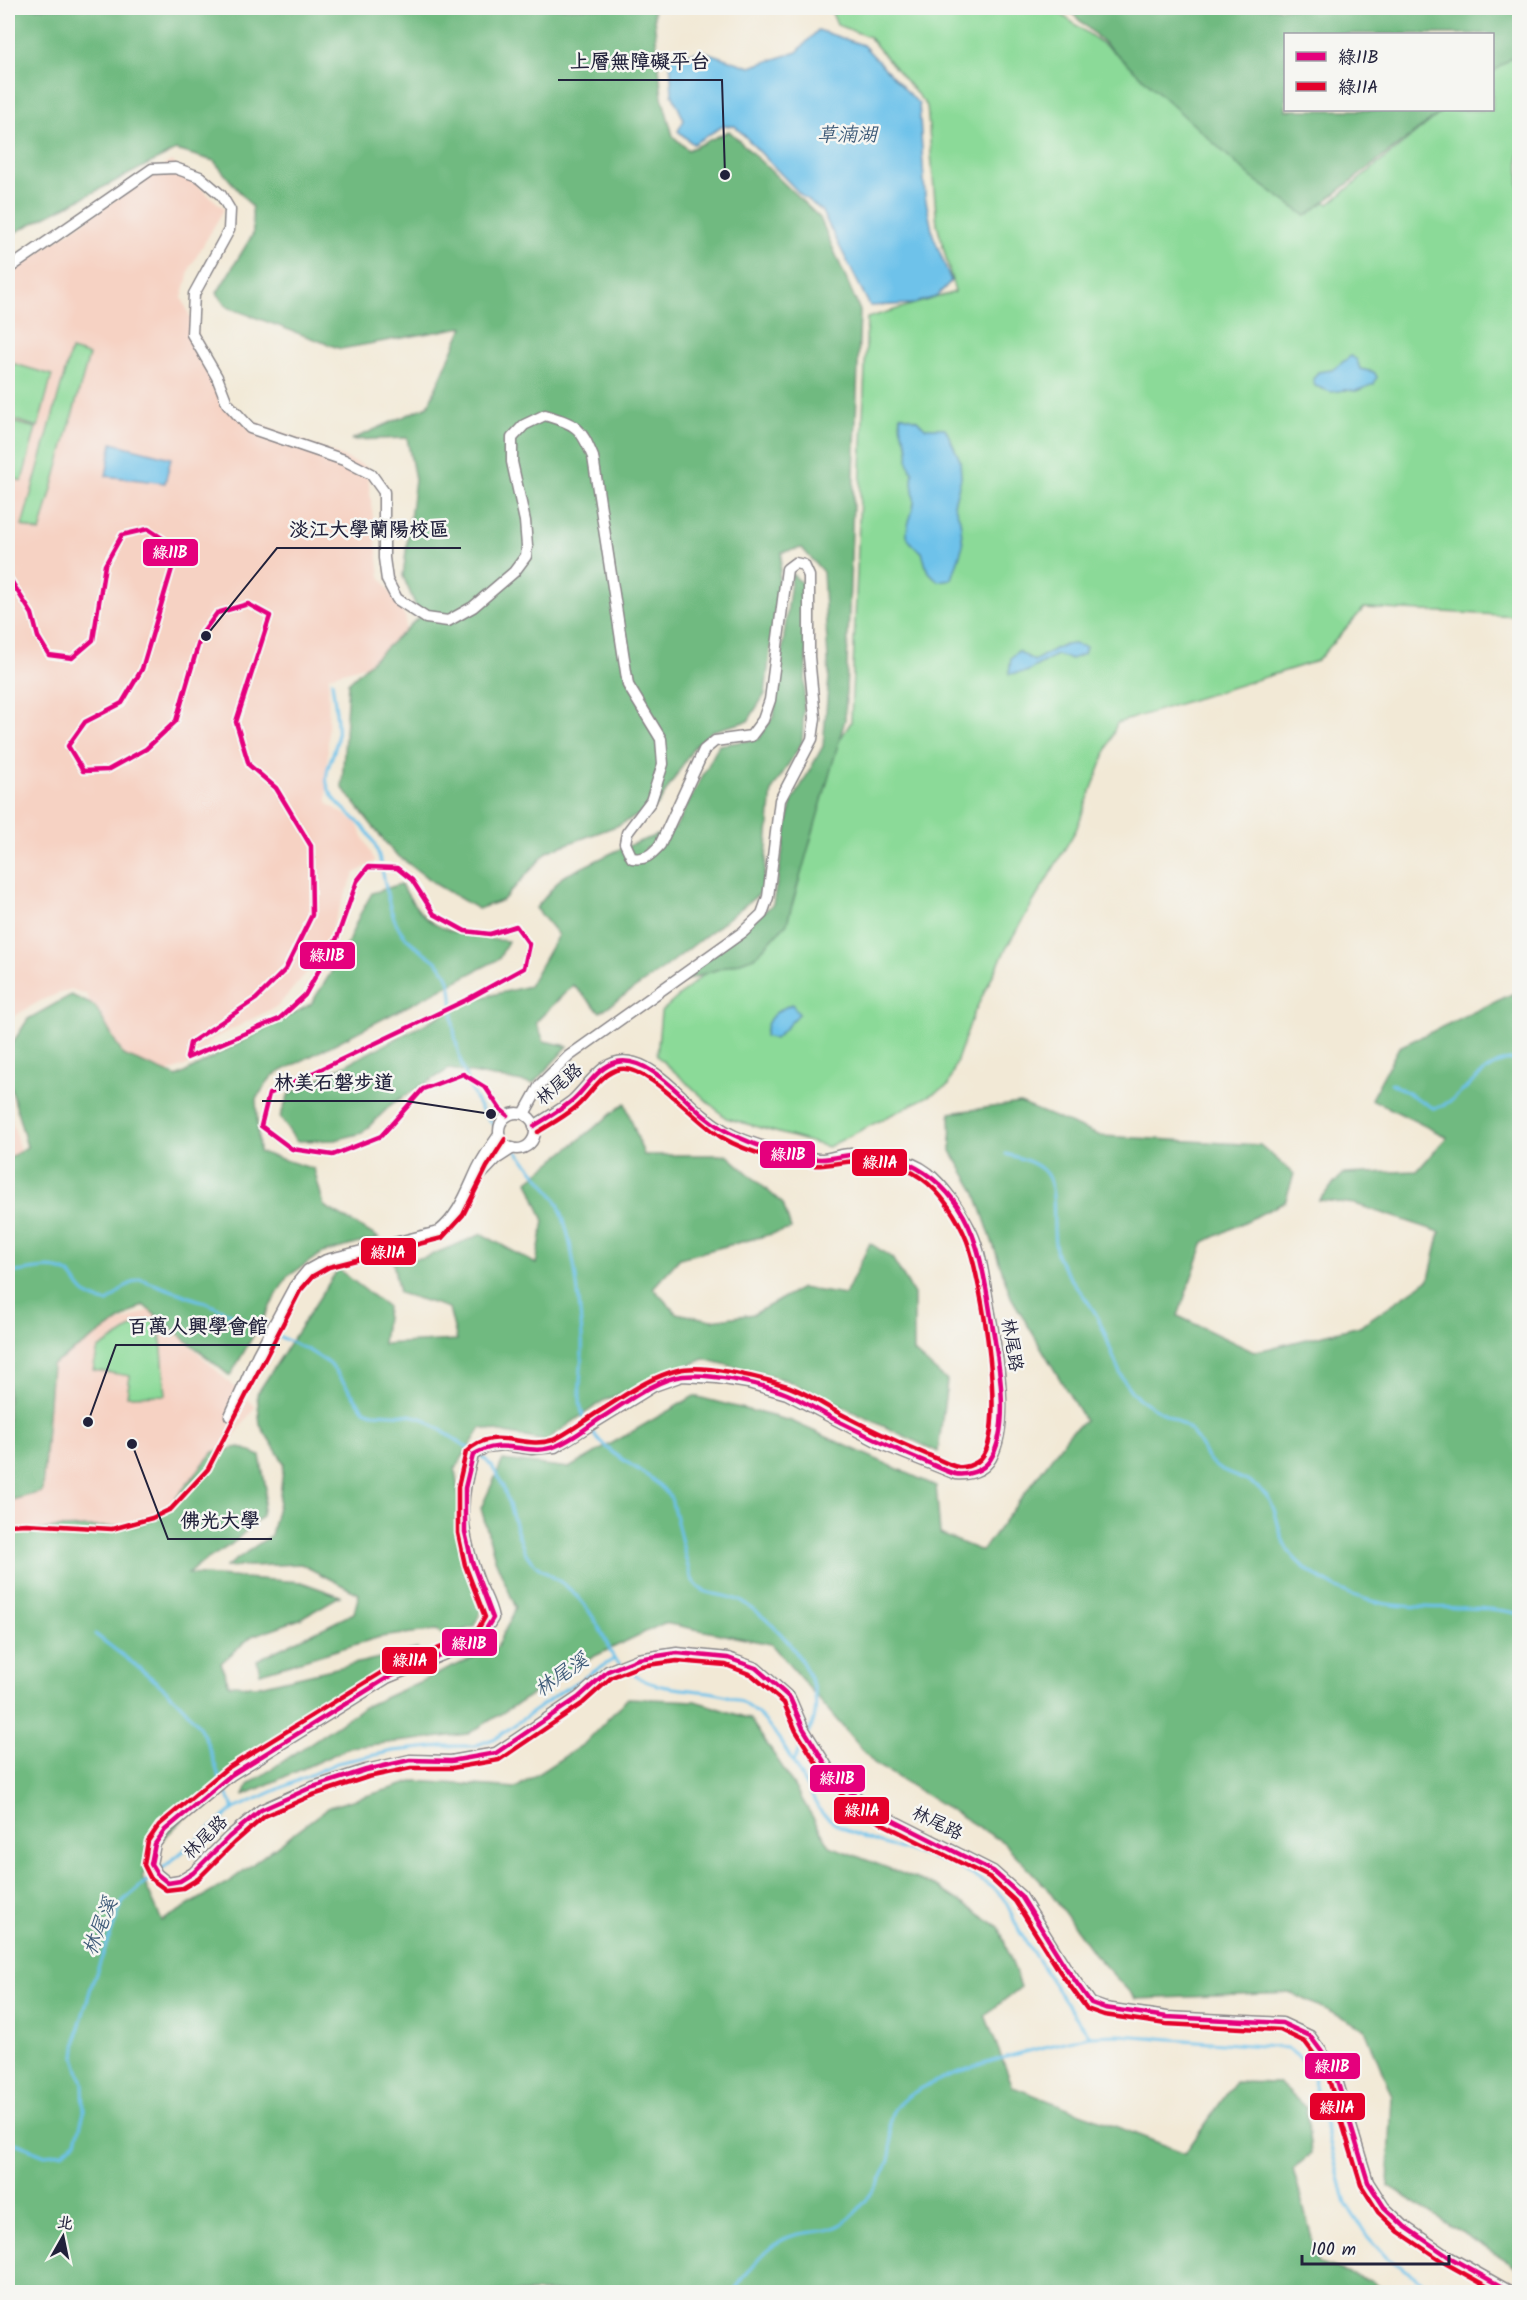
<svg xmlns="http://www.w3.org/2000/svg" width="1527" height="2300" font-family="Kalam,'LXGW WenKai TC',sans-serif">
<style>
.built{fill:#f6d2c3}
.green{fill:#8bda98;stroke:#567e6a;stroke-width:1.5}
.forest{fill:#70ba80;stroke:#496e5e;stroke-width:1.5}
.water{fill:#6ec2ea;stroke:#487292;stroke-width:1.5}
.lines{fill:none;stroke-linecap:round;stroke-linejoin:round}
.stream{stroke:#6ec2ea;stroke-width:3}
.minor-casing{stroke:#8a8688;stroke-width:13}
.minor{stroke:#fff;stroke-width:10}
.bus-1-casing{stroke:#f6f6f2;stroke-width:9}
.bus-2-casing{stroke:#f6f6f2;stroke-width:9}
.bus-1{stroke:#e5007d;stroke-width:4.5}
.bus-2{stroke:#e4002b;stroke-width:4.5}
.labels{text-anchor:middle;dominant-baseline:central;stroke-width:5;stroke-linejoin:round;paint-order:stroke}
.street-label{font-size:18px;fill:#22223b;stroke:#f6f6f2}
.water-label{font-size:20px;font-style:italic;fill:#3d5a78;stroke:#f6f6f2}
.leader{fill:none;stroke:#22223b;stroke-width:2}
.callout-dot{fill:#22223b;stroke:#f6f6f2;stroke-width:2}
.callout-label{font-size:20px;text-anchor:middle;font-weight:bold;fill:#22223b;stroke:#f6f6f2;stroke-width:5;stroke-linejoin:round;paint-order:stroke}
.line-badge{stroke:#f6f6f2;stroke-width:2}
.badge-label{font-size:16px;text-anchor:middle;font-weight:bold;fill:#fff}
</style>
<rect width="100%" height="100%" fill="#f6f6f2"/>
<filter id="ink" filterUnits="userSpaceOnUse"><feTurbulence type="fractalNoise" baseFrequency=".0167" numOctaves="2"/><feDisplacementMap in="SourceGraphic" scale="12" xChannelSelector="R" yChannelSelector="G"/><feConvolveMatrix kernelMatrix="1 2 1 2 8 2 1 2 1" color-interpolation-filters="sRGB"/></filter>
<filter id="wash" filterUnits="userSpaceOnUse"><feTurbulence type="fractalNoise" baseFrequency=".008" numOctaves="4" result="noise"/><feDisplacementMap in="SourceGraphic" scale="24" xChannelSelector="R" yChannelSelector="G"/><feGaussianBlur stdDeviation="1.35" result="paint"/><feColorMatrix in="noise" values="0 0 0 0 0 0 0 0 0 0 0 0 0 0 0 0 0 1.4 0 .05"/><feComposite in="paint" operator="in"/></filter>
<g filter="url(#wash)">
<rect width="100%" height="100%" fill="#f2e9d6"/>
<g class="built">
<path d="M171 161 224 209 190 268 182 298 231 412 367 467 380 576 406 618 402 655 329 676 327 803 356 822 375 861 354 874 319 958 278 1006 213 1039 195 1062 159 1076 114 1055 86 994 71 989 44 999 14 1016 8 1030V274Z"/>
<path d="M8 1105 26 1173 8 1189Z"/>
<path d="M152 1309 255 1407 202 1481 154 1533 8 1542V1495L48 1353Z"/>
</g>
<g class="green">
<path d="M830 8H1052L1329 204 1444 110H1492L1493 70 1519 48V616L1364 608 1317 661 1117 723 1076 830 1009 943 973 1015 948 1086 828 1147 726 1118 657 1056 661 1012 781 905 800 803 851 722 867 318 955 292 937 224 927 106 869 37 837 25Z"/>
<path d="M71 350 89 355 40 532 22 526Z"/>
<path d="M8 362 52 375 38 427 8 418Z"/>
<path d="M8 421 36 428 22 481 8 477Z"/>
<path d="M151 1320 160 1328 166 1395 127 1396 130 1376 93 1370 98 1349 139 1323Z"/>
</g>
<g class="forest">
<path d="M8 8H653L662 97 673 136 688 150 729 131 820 218 860 311 845 720 787 923 755 957 680 982 773 904 791 804 823 746 829 677 823 572 802 548 782 552 765 694 748 721 712 731 694 747 657 806 619 825 548 851 503 900 478 909 437 885 393 852 342 787 348 683 420 616 403 576 415 479 407 438 351 440 428 406 463 327 341 349 227 307 217 293 253 234 252 207 214 161 176 150 8 236Z"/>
<path d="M1066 8H1519V52L1493 72 1492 34H1286V110H1444L1306 216 1252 178Z"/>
<path d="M792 574 804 585 807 643 802 743 772 790 763 891 663 969 600 1012 573 985 536 1022 544 1041 568 1046 533 1084 449 1069 393 1103 362 1133 335 1140 296 1141 280 1117 289 1094 471 1000 529 986 558 935 536 908 562 877 620 849 675 828 719 745 759 739 774 715Z"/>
<path d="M400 884C409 895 418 914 430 921 449 935 485 939 508 941L499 959 272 1076 256 1099 259 1152 314 1169 324 1206 379 1238 322 1253 287 1277 230 1376 143 1305 52 1365 42 1492 8 1501V1159L27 1147 8 1077V1050L28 1019 71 995 95 1006 123 1055 177 1077 311 1004 344 952 359 916 372 893Z"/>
<path d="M1514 993 1520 1011 1519 2269 1388 2186 1392 2096 1365 2029 1292 1993 1136 1999 1094 1954 1046 1887 1003 1842 874 1763 771 1644 664 1623 593 1657 468 1734 351 1747 244 1795 248 1785 364 1707 497 1647 516 1608 495 1559 481 1508 503 1460 569 1468 694 1396 791 1421 936 1486 940 1534 982 1551 1069 1434 1085 1421 1011 1297 975 1191 951 1151 950 1113 1020 1103 1101 1136 1260 1145 1294 1174 1285 1202 1204 1242 1178 1316 1254 1352 1360 1326 1429 1279 1440 1232 1355 1204 1319 1200 1343 1174 1417 1171 1447 1137 1371 1099 1399 1047Z"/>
<path d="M625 1103 644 1155H727L783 1204 791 1229 680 1258 653 1288 676 1313 712 1320 754 1314 801 1288 845 1295 870 1243 892 1258 914 1294V1352L947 1381 938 1452 786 1380 704 1359 603 1401 545 1441 481 1428 455 1469 468 1565 482 1608 475 1626 445 1637 437 1630 380 1637 260 1673 257 1660 354 1613 359 1594 301 1564 226 1567 271 1535 279 1502 284 1463 260 1425 257 1394 338 1269 387 1307 383 1344 457 1340 449 1308 399 1293 393 1262 426 1257 482 1234 536 1264 544 1221 528 1181Z"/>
<path d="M240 1447 260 1456 266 1489 262 1516 232 1544 198 1565 188 1574 301 1582 340 1596 300 1619 252 1636 221 1663 229 1685 259 1686 418 1649 237 1767 160 1842 142 1877 162 1921 230 1881 329 1807 416 1781 516 1788 584 1744 628 1698 696 1701 750 1719 783 1768 830 1846 937 1887 999 1927 1021 1987 985 2015 1013 2087 1185 2153 1235 2082 1279 2083 1306 2108 1311 2154 1293 2169 1319 2264 1372 2281 1386 2292H8V1535L56 1528 136 1526 163 1514 213 1452Z"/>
</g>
<g class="water">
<path d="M818 30 863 45 919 104 925 196 933 235 951 281 936 297 912 304 870 306 821 210 802 196 735 126H723L693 144 678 131 684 120 672 94 670 57 703 51 750 67 797 52Z"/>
<path d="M1351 356 1357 360 1360 369 1374 372 1377 377 1374 384 1356 391 1345 390 1331 392 1315 386 1313 379 1318 372 1332 370Z"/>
<path d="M900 415 917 420 925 428H945L960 460 961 478 954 504 960 520 963 545 952 579 938 581 927 570 922 552C895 536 912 524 914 502 915 491 910 487 913 473 904 458 911 456 907 444 902 429 900 433 900 415Z"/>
<path d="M112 443 171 458 165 483 106 476Z"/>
<path d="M1073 644 1086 647 1084 654 1071 659 1056 655 1026 672 1009 674 1011 658 1018 651 1034 661 1060 646Z"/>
<path d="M792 1004 799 1014 775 1039 765 1036C766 1017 776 1011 792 1004Z"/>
</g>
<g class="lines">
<g class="stream">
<path d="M332 681C334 700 339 720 337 740 335 754 324 769 327 784 333 807 361 818 372 839 388 868 382 907 403 934 414 949 437 957 446 973 454 988 452 1007 453 1023 457 1054 466 1085 483 1112 498 1130 513 1147 528 1164 538 1177 551 1189 558 1204 573 1238 580 1301 582 1338 584 1362 574 1399 585 1420 606 1461 646 1465 671 1498L690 1575C702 1602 722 1589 744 1603 782 1627 834 1685 809 1732"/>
<path d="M1391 1083 1435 1109C1441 1106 1447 1103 1452 1100 1473 1084 1491 1057 1520 1059"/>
<path d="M1006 1154C1019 1158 1033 1161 1043 1170 1062 1187 1047 1236 1060 1262 1071 1282 1088 1298 1098 1318 1111 1343 1115 1375 1135 1395 1151 1410 1174 1415 1189 1429 1201 1441 1204 1460 1219 1469 1235 1478 1252 1479 1266 1495 1278 1509 1277 1530 1285 1545 1292 1559 1308 1571 1321 1579 1389 1623 1449 1598 1520 1614"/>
<path d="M8 1273C26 1272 51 1263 68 1273 74 1277 76 1283 80 1288 87 1298 97 1301 108 1302L126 1286 140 1279 209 1304 308 1350 330 1364 364 1410 373 1413 409 1415 422 1418 475 1452"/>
<path d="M480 1455C511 1478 509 1524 527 1555 536 1570 553 1575 566 1586 590 1606 602 1631 614 1659"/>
<path d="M95 1634C126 1659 166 1685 191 1716 207 1734 212 1758 220 1779"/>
<path d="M625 1668C660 1700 708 1681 745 1704 774 1722 790 1758 807 1787 812 1795 816 1807 823 1814 867 1852 934 1847 982 1881 988 1885 998 1891 1003 1898 1011 1909 1014 1923 1021 1934 1044 1969 1065 2004 1090 2036L1120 2035 1287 2048 1310 2066 1346 2204 1368 2237 1387 2258 1438 2292"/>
<path d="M793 1762 806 1738"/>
<path d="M222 1785 234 1809"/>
<path d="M8 2140 45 2155 62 2153 76 2141 84 2113 83 2083 75 2057 78 2031 92 1984 123 1901 234 1809 337 1763 393 1751 442 1746H474L496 1738 562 1691 614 1659 620 1664"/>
<path d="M733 2292C749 2271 767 2242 795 2235 809 2231 831 2233 843 2223 863 2209 890 2172 891 2148 892 2137 888 2127 891 2116 902 2077 1052 2045 1090 2036"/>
</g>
</g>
</g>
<g filter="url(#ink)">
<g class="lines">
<g class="minor-casing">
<g id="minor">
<path d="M8 269 152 169 175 168 200 177 221 195 230 210 229 230 194 294 192 334 217 377 227 403 250 428 344 460 371 474 384 492V558L387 580 397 599 426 618 448 621 473 607 514 572 526 556 527 546 525 521 512 462V438L524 425 545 415C577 425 580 426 593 457L628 685 661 739 663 764 651 801 627 833 625 843 632 858C646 860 651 855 660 845L704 750 715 741 751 736 763 720 770 700 787 569 795 563 804 565 809 576V657L815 718 812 739 780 800 768 897 762 914 743 932 569 1056 540 1085 524 1114"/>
<circle cx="517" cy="1131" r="18"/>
<path d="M534 1126C547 1118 560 1110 572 1101 583 1091 592 1077 604 1068 640 1042 678 1097 705 1117 716 1126 731 1135 744 1140 768 1149 792 1156 818 1159 829 1160 839 1154 850 1154 873 1152 909 1158 928 1173 946 1188 960 1210 971 1231 981 1252 984 1279 988 1302 995 1344 1012 1420 991 1458 984 1471 969 1475 956 1474L886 1446 787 1394 748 1383 717 1378 682 1376 654 1386 555 1447 532 1449 503 1445 486 1447 473 1455C458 1502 461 1533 478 1579 483 1593 490 1602 493 1618L483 1634 464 1646 387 1678 231 1775 165 1830 155 1844 151 1864 157 1874 168 1883 180 1881 193 1873 229 1837 261 1810 310 1788 366 1770 410 1760 451 1761 496 1753 579 1697 608 1671 638 1659 677 1653 728 1658 756 1668 790 1698 803 1728 828 1768 848 1790 874 1811 993 1871 1021 1896 1066 1968 1091 2003 1105 2008 1167 2017 1282 2023 1310 2036 1333 2067 1368 2182 1384 2207 1404 2226 1449 2257 1511 2292"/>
<path d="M477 1179 496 1159 513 1148"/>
<path d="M230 1416 258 1354 294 1287 308 1270 326 1260 438 1232C459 1216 467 1191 478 1168 484 1156 492 1145 499 1135"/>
</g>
</g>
<use href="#minor" class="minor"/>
<g class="bus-1-casing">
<g id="bus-1">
<path d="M8 576 32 614 38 637 49 655 72 658 93 640 105 565 122 535 148 529 168 542 173 565 142 669 122 703 85 722 68 746 83 771 108 770 146 749 176 721 201 635 217 613 248 604 270 616 236 722 249 765 276 788 311 846 312 915 285 970 256 999 190 1043 187 1058 279 1019 305 995 337 938 357 881 368 867 397 868 412 880 434 914 465 931 490 934 516 926 529 944 524 968 466 1000 269 1094 261 1126 292 1149 333 1155 381 1136 423 1089 463 1074 486 1088 500 1109 507 1115"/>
<path d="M534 1126C547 1118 561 1110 573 1100 587 1088 597 1067 617 1062 648 1055 683 1099 704 1116 715 1125 726 1132 738 1137 762 1148 794 1159 821 1159 834 1159 847 1154 860 1154 918 1154 959 1191 976 1245 985 1272 988 1301 993 1329 999 1366 1011 1427 990 1460 983 1471 967 1476 955 1474 945 1471 934 1465 924 1461 893 1449 864 1434 834 1419 819 1411 803 1401 787 1394 762 1384 710 1373 683 1376 656 1379 624 1404 601 1418 587 1427 572 1440 556 1446 527 1458 505 1435 473 1455L465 1488V1532L472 1562 493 1618 483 1634 464 1646 387 1678 231 1775 165 1830 155 1844 151 1864 157 1874 168 1883 180 1881 193 1873 229 1837 261 1810 310 1788 366 1770 410 1760 451 1761 496 1753 579 1697 608 1671 638 1659 677 1653 728 1658 756 1668 790 1698 803 1728 828 1768 848 1790 874 1811 993 1871 1021 1896 1066 1968 1091 2003 1105 2008 1167 2017 1282 2023 1310 2036 1333 2067 1368 2182 1384 2207 1404 2226 1449 2257 1511 2292"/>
</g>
</g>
<g class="bus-2-casing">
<g id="bus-2">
<path d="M538 1132C551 1124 564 1117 576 1107 590 1096 600 1073 620 1069 647 1064 696 1122 721 1137 745 1151 774 1159 801 1164 818 1167 830 1164 846 1162 870 1159 901 1163 921 1178 941 1192 958 1218 967 1241 980 1275 1011 1441 977 1462 972 1465 964 1468 958 1467 948 1465 937 1458 928 1455 897 1442 868 1428 839 1413 822 1404 805 1392 787 1386 762 1378 702 1363 678 1370 650 1377 627 1394 603 1409 589 1417 566 1435 553 1440 522 1450 494 1424 466 1452L458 1487V1533L465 1565 485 1617 478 1629 461 1639 384 1671 226 1769 159 1825 148 1841 144 1865 151 1879 166 1890 183 1888 198 1879 234 1843 265 1816 313 1795 368 1777 411 1768H452L499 1760 583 1703 612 1677 640 1666 677 1661 726 1665 752 1675 784 1703 796 1731 822 1772 843 1796 871 1818 989 1877 1015 1901 1060 1972 1087 2009 1104 2015 1166 2024 1280 2030 1305 2042 1326 2070 1361 2185 1378 2212 1399 2232 1445 2263 1497 2292"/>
<path d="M9 1525 26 1524 112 1529 152 1518 171 1509 208 1469 300 1291 313 1276 329 1267 442 1238 463 1215 487 1167 505 1139"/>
</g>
</g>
<use href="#bus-1" class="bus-1"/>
<use href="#bus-2" class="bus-2"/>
</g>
</g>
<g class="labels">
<g class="street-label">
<text transform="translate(560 1085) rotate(-40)">林尾路</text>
<text transform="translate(1011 1345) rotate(81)">林尾路</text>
<text transform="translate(937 1824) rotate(26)">林尾路</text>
<text transform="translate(206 1838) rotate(-44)">林尾路</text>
</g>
<g class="water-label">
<text x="847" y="136">草湳湖</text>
<text transform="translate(562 1676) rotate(-34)">林尾溪</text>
<text transform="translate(101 1927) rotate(-68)">林尾溪</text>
</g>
</g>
<path class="leader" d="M725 175L722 80H558M206 636L277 548H461M491 1114L406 1101H262M88 1422L116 1345H280M132 1444L168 1539H272"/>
<g class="callout-dot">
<circle cx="725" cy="175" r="6"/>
<circle cx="206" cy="636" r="6"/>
<circle cx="491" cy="1114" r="6"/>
<circle cx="88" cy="1422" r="6"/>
<circle cx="132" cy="1444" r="6"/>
</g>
<g class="callout-label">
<text x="640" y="68">上層無障礙平台</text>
<text x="369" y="536">淡江大學蘭陽校區</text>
<text x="334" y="1089">林美石磐步道</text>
<text x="198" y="1333">百萬人興學會館</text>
<text x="220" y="1527">佛光大學</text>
</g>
<g class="line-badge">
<rect x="142" y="538" width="57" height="29" rx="6" fill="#e5007d"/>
<rect x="299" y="941" width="57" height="29" rx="6" fill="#e5007d"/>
<rect x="759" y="1140" width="57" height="29" rx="6" fill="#e5007d"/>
<rect x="851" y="1148" width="57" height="29" rx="6" fill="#e4002b"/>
<rect x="360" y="1237" width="57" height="29" rx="6" fill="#e4002b"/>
<rect x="441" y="1628" width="57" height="29" rx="6" fill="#e5007d"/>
<rect x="381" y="1646" width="57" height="29" rx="6" fill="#e4002b"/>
<rect x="809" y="1764" width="57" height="29" rx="6" fill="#e5007d"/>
<rect x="833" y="1796" width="57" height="29" rx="6" fill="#e4002b"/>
<rect x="1304" y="2052" width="57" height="28" rx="6" fill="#e5007d"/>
<rect x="1309" y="2092" width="57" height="29" rx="6" fill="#e4002b"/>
</g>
<g class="badge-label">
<text x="170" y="558">綠11B</text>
<text x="327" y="961">綠11B</text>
<text x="788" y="1160">綠11B</text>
<text x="880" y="1168">綠11A</text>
<text x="388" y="1258">綠11A</text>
<text x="469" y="1649">綠11B</text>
<text x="410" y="1666">綠11A</text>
<text x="837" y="1784">綠11B</text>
<text x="862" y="1816">綠11A</text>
<text x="1332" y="2072">綠11B</text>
<text x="1337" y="2113">綠11A</text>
</g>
<rect width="1527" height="2300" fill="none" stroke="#f6f6f2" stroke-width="30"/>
<rect x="1284" y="33" width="210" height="78" fill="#f6f6f2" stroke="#a1a1a9" stroke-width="1.5"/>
<rect x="1296" y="52" width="30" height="9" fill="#e5007d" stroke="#a1a1a9" stroke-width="1.5"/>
<text x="1338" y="63" font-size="18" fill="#22223b">綠11B</text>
<rect x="1296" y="82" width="30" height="9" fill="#e4002b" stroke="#a1a1a9" stroke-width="1.5"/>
<text x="1338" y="93" font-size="18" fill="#22223b">綠11A</text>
<g transform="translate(63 2237) rotate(9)" stroke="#f6f6f2" stroke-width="4.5" paint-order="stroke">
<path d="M0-4.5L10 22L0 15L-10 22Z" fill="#22223b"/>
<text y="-9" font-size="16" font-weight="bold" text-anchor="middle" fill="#22223b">北</text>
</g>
<path d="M1302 2255v9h147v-9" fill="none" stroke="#22223b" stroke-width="3"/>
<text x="1311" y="2255" font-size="18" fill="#22223b" stroke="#f6f6f2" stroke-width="4.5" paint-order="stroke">100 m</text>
</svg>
